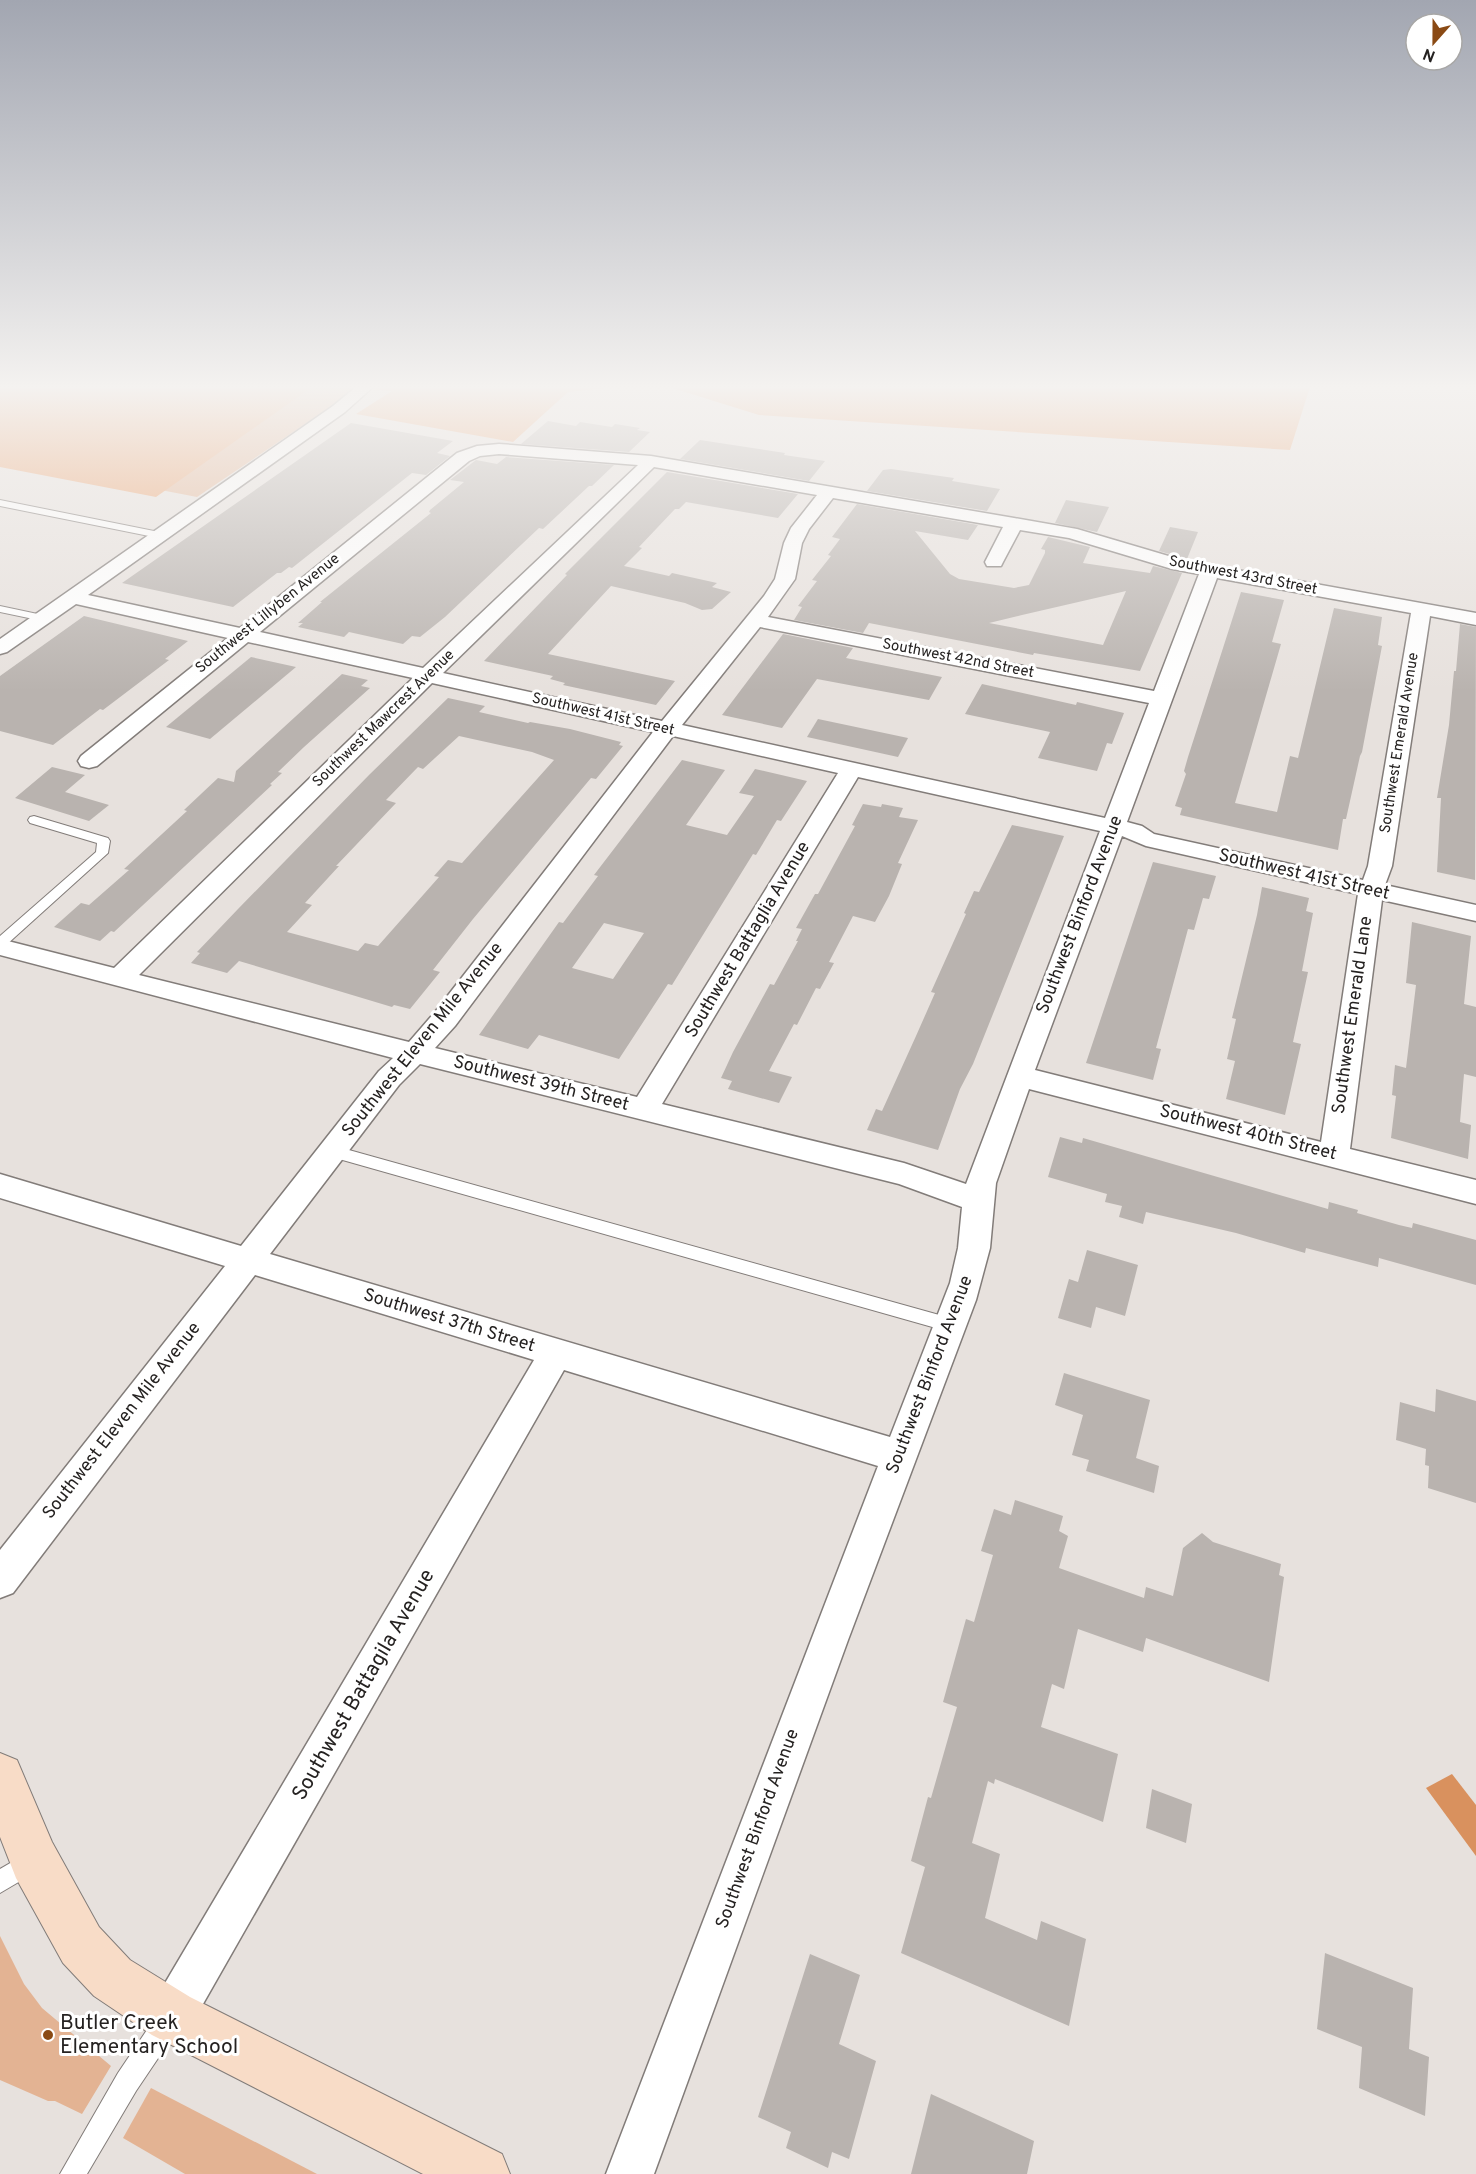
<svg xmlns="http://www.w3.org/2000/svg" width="1476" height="2174" font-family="Overpass,sans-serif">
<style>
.green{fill:#e3b393}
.forest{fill:#eba26f}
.water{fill:#d9915e}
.building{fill:#b9b3af;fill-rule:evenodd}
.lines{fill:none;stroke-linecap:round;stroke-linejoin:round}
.lane-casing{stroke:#827c79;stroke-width:2}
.street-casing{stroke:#827c79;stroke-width:3}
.secondary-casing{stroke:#827c79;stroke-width:2}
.lane{fill:#fff;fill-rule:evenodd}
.street{fill:#fff;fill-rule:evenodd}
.secondary{fill:#f8dcc7;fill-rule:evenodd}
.poi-dot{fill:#8a4a14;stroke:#fff;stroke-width:2}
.labels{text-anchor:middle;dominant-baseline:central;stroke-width:6;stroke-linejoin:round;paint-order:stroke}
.far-street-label{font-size:15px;fill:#252221;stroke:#fff}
.street-label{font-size:18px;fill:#252221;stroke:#fff}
.near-street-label{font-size:21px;fill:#252221;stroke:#fff}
.near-poi-label{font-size:21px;fill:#252221;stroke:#fff;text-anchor:start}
</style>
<rect width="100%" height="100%" fill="#e7e1dd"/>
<g class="green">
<path d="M0 387H357L348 395 197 497 0 459Z"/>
<path d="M0 1936 24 1984 42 2008 111 2066 82 2114 55 2101H48L0 2080Z"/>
<path d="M151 2088 317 2174H185L123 2138Z"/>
</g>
<g class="forest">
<path d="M0 387H312L156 497 0 467Z"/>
<path d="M349 387H614L568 392 513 442 356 414 392 391Z"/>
<path d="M669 387H1310L1290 450 759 415Z"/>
</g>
<path class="water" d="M1452 1774 1476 1805V1856L1426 1788Z"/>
<g class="building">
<path d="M548 421 576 426 580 422 612 427 615 424 640 428 637 430 650 432 629 452 521 444Z"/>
<path d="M351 423 453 441 437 453 450 456 426 475 412 473 292 568 289 567 281 573H277L233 607 122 583Z"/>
<path d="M700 440 785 453 784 455 825 461 809 481 680 459Z"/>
<path d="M506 457 614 465 592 486H589L543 529 539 528 445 617 420 637 412 636 403 644 349 632 344 637 298 627 303 623H298L322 602H320L431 513 429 512 430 510 464 482 450 480 476 460 497 464Z"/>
<path d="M891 469 954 478 952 481 1000 489 987 511 867 491 883 470Z"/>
<path d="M667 472 798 494 778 518 686 502 679 509H675L639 547 642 548 624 566 669 576 672 573 717 583 712 587 731 592 712 609 702 610 685 603 611 586 548 654 675 681 656 705 563 685 565 683 550 679 553 676 484 661 567 575 565 574Z"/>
<path d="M1066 500 1109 507 1097 532 1055 523Z"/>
<path d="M857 504 978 525 968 540 915 531 950 574 959 579 1014 588 1029 585 1045 553V550L1041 549 1048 537 1090 547 1083 563 1150 573 1153 566 1182 573 1140 671 1034 653 1033 655 869 623 863 633 794 620 802 607 798 606 817 581 812 580 831 556 828 555 840 539 832 537ZM1126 591 1103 645 989 623 1022 615Z"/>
<path d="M1170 527 1198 532 1187 559 1159 551Z"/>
<path d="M1241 592 1284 600 1272 642 1281 644 1235 803 1277 812 1290 756 1298 758 1334 608 1382 617 1378 645 1382 646 1362 752 1360 756 1346 819H1343L1338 850 1180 815 1182 808 1175 806 1186 774 1184 771 1188 757Z"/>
<path d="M84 616 188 641 165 659 169 660 103 710 100 709 53 745 0 731V676Z"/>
<path d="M1460 624 1476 627 1475 880 1437 872 1441 798H1437L1449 725 1454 671H1456Z"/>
<path d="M783 634 853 648 846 658 942 677 929 700 817 679 782 728 722 715Z"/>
<path d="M251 657 296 667 210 739 166 727Z"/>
<path d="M342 674 368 680 361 686 370 688 304 747 278 772 282 773 270 784 272 785 114 932 111 931 100 941 54 927 81 903 89 905 129 870 124 869 187 811 184 810 218 778 234 782 236 771Z"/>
<path d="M982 684 1076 705 1077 702 1124 713 1112 744 1107 743 1097 771 1038 758 1050 732 965 714Z"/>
<path d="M448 698 485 706 479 712 528 723 530 722 570 729 621 742 619 745 623 746 596 779 591 778 473 919 433 970 440 972 410 1009 394 1005 392 1007 239 961 227 973 191 963 200 953 197 952 238 909 369 775ZM459 736 532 752 554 760 462 863 448 860 434 876 439 877 378 946 365 943 358 951 287 932 312 905 305 903 339 866H336L396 803 386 800 418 767 423 769Z"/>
<path d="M818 719 908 738 898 757 807 737Z"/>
<path d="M682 760 725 770 686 825 727 835 754 796 739 793 755 769 807 781 781 821 777 820 756 855 753 854 672 985 668 984 619 1059 539 1035 528 1049 479 1035 559 922 563 923 598 876 594 875ZM604 923 644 933 613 979 572 968Z"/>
<path d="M52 767 85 775 65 792 109 805 89 821 15 798Z"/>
<path d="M863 804 881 807 882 804 903 808 899 817 918 820 898 863 902 864 889 896 875 922 853 916 829 962 834 963 820 989 816 988 797 1025 794 1024 769 1071 792 1077 779 1103 728 1089 732 1081 721 1078 733 1052 770 984 774 985 798 941H796L802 929 796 928 815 894H818L855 826 852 825Z"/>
<path d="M1012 825 1064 836 973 1064 960 1089 938 1150 867 1130 876 1109 882 1111 916 1036 935 993 931 992 966 914 964 913 974 891 979 892Z"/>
<path d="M1153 862 1216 876 1209 899 1203 898 1194 930 1188 929 1156 1048 1161 1049 1153 1080 1086 1063Z"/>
<path d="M1262 887 1309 898 1306 911 1313 913 1302 971 1308 972 1293 1042 1301 1044 1285 1115 1226 1099 1235 1061 1227 1059 1236 1019 1232 1018 1257 915Z"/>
<path d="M1412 922 1471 936 1464 1004 1476 1007V1077L1464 1074 1460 1122 1471 1125 1468 1159 1391 1138 1396 1096 1392 1095 1395 1065 1406 1068 1416 985 1406 983Z"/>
<path d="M1060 1137 1082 1143 1083 1138 1328 1209 1329 1202 1358 1210 1357 1213 1399 1225 1412 1228 1413 1223 1476 1240V1285L1379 1258 1378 1267 1306 1248 1305 1253 1236 1233 1146 1212 1143 1224 1119 1217 1122 1206 1105 1202 1107 1194 1048 1177Z"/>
<path d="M1087 1250 1138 1265 1125 1316 1096 1307 1091 1328 1058 1318 1069 1279 1078 1282Z"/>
<path d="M1064 1373 1150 1400 1136 1458 1159 1466 1154 1493 1086 1471 1089 1460 1072 1455 1083 1415 1055 1405Z"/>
<path d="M1436 1389 1476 1401V1503L1428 1488 1429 1466 1425 1465 1426 1449 1396 1440 1400 1402 1435 1412Z"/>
<path d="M1015 1500 1063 1516 1059 1531 1068 1536 1059 1568 1144 1598 1146 1587 1173 1596 1183 1548 1202 1533 1213 1542 1281 1564 1279 1575 1284 1577 1269 1682 1146 1638 1143 1652 1078 1629 1064 1689 1052 1684 1041 1727 1118 1754 1103 1822 995 1779 994 1784 988 1781 972 1843 1000 1854 985 1918 1037 1940 1041 1921 1086 1939 1069 2026 901 1953 925 1867 911 1861 928 1797 931 1798 957 1707 943 1702 966 1619 974 1622 993 1555 981 1551 994 1509 1011 1515Z"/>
<path d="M1152 1789 1192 1804 1186 1843 1146 1828Z"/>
<path d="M1325 1953 1413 1988 1409 2049 1429 2057 1425 2116 1359 2088 1362 2047 1317 2029Z"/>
<path d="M810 1954 860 1975 839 2044 876 2061 849 2159 832 2152 828 2168 786 2148 791 2132 758 2117Z"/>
<path d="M931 2094 1034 2141 1027 2174H911Z"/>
</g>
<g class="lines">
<g class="lane-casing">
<g id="lane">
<path d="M0 500 159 532 164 535 159 538 0 506Z"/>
<path d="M0 606 47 616 48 618 43 621 0 612Z"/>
<path d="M34 816 108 838 110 841 108 853 5 946 0 947V936L96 852 97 843 30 823 28 820 30 817Z"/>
<path d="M331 1145 950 1318 956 1320 959 1325 956 1330 950 1332 325 1155 323 1151 325 1147Z"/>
<path d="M31 1851 39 1854 42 1862 39 1870 0 1893V1869Z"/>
<path d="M168 2009 177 2012 180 2021 177 2030 136 2091 87 2174H60L118 2073 159 2012Z"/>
</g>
</g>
<g class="street-casing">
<path id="street" d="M356 387H373L345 412 88 595 240 628 457 453 477 446 499 444 651 456 1014 518 1077 529 1182 560 1476 613V625L1430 616 1392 866 1385 885 1476 905V921L1382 900 1350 1149 1476 1180V1204L1029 1089 996 1183 990 1248 976 1300 848 1640 654 2174H606L878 1466 564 1370 187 2032 171 2039 155 2032 148 2016 155 2000 534 1360 255 1275 13 1593 0 1598V1550L225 1266 0 1198V1174L241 1246 379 1071 393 1058 0 955V939L114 968 413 678 248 642 97 766 89 768 81 766 78 761 81 756 228 638 76 604 7 652 0 654V639L333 406ZM499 454 638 465 423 668 260 632 469 461 480 456ZM654 467 817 495 791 528 784 543 775 579 764 596 662 721 443 673ZM833 498 1003 527 985 562 987 566H1001L1003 562 1020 530 1069 538 1172 569 1199 574 1154 691 768 617 795 579 802 543 809 529ZM1217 578 1411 613 1368 866 1363 880 1154 834 1142 826 1127 822ZM760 627 1149 703 1105 818 682 725ZM432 683 653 732 435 1012 409 1042 139 975ZM673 736 838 773 637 1097 435 1048 455 1026ZM858 777 1100 831 966 1184 904 1163 662 1104ZM1122 836 1146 846 1358 894 1321 1142 1035 1070ZM420 1064 899 1184 962 1207 958 1248 950 1283 890 1437 270 1254 399 1085Z"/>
</g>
<g class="secondary-casing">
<path id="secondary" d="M0 1753 17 1760 52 1842 99 1927 130 1960 190 1997 502 2154 510 2174H423L152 2035 94 1996 63 1963 16 1878 0 1837Z"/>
</g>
<use href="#lane" class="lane"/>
<use href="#street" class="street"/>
<use href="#secondary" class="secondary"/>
</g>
<linearGradient id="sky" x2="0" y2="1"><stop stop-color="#a2a6b1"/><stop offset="0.56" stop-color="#f4f2f0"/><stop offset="1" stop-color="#f4f2f0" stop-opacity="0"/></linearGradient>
<rect width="1476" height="691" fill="url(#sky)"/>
<circle class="poi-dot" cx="48" cy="2035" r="6"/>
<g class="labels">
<g class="far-street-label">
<text transform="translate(1243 576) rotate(11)">Southwest 43rd Street</text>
<text transform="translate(268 614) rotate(-39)">Southwest Lillyben Avenue</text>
<text transform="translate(958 659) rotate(11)">Southwest 42nd Street</text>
<text transform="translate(603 715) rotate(13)">Southwest 41st Street</text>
<text transform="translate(384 719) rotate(-44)">Southwest Mawcrest Avenue</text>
<text transform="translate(1400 743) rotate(-81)">Southwest Emerald Avenue</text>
</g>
<g class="street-label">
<text transform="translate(1304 875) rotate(13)">Southwest 41st Street</text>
<text transform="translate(1080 915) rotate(-69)">Southwest Binford Avenue</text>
<text transform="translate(748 940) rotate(-59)">Southwest Battaglia Avenue</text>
<text transform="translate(1353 1015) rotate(-82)">Southwest Emerald Lane</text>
<text transform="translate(423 1040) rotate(-51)">Southwest Eleven Mile Avenue</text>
<text transform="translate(541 1084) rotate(14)">Southwest 39th Street</text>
<text transform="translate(1248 1133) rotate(14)">Southwest 40th Street</text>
<text transform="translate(449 1321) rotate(17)">Southwest 37th Street</text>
<text transform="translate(930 1375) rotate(-69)">Southwest Binford Avenue</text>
<text transform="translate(122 1421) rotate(-52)">Southwest Eleven Mile Avenue</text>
<text transform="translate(758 1829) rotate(-70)">Southwest Binford Avenue</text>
</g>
<g class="near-street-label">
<text transform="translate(364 1685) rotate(-60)">Southwest Battagila Avenue</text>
</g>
<g class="near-poi-label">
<text x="60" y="2023">Butler Creek<tspan x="60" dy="24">Elementary School</tspan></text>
</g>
</g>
<g transform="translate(1434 42) rotate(201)"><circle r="28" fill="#ffffff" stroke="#a8a7a6" stroke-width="1.5"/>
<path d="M0-4.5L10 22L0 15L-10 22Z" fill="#8a4a14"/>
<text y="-9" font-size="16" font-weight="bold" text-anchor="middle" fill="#252221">N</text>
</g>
</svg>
